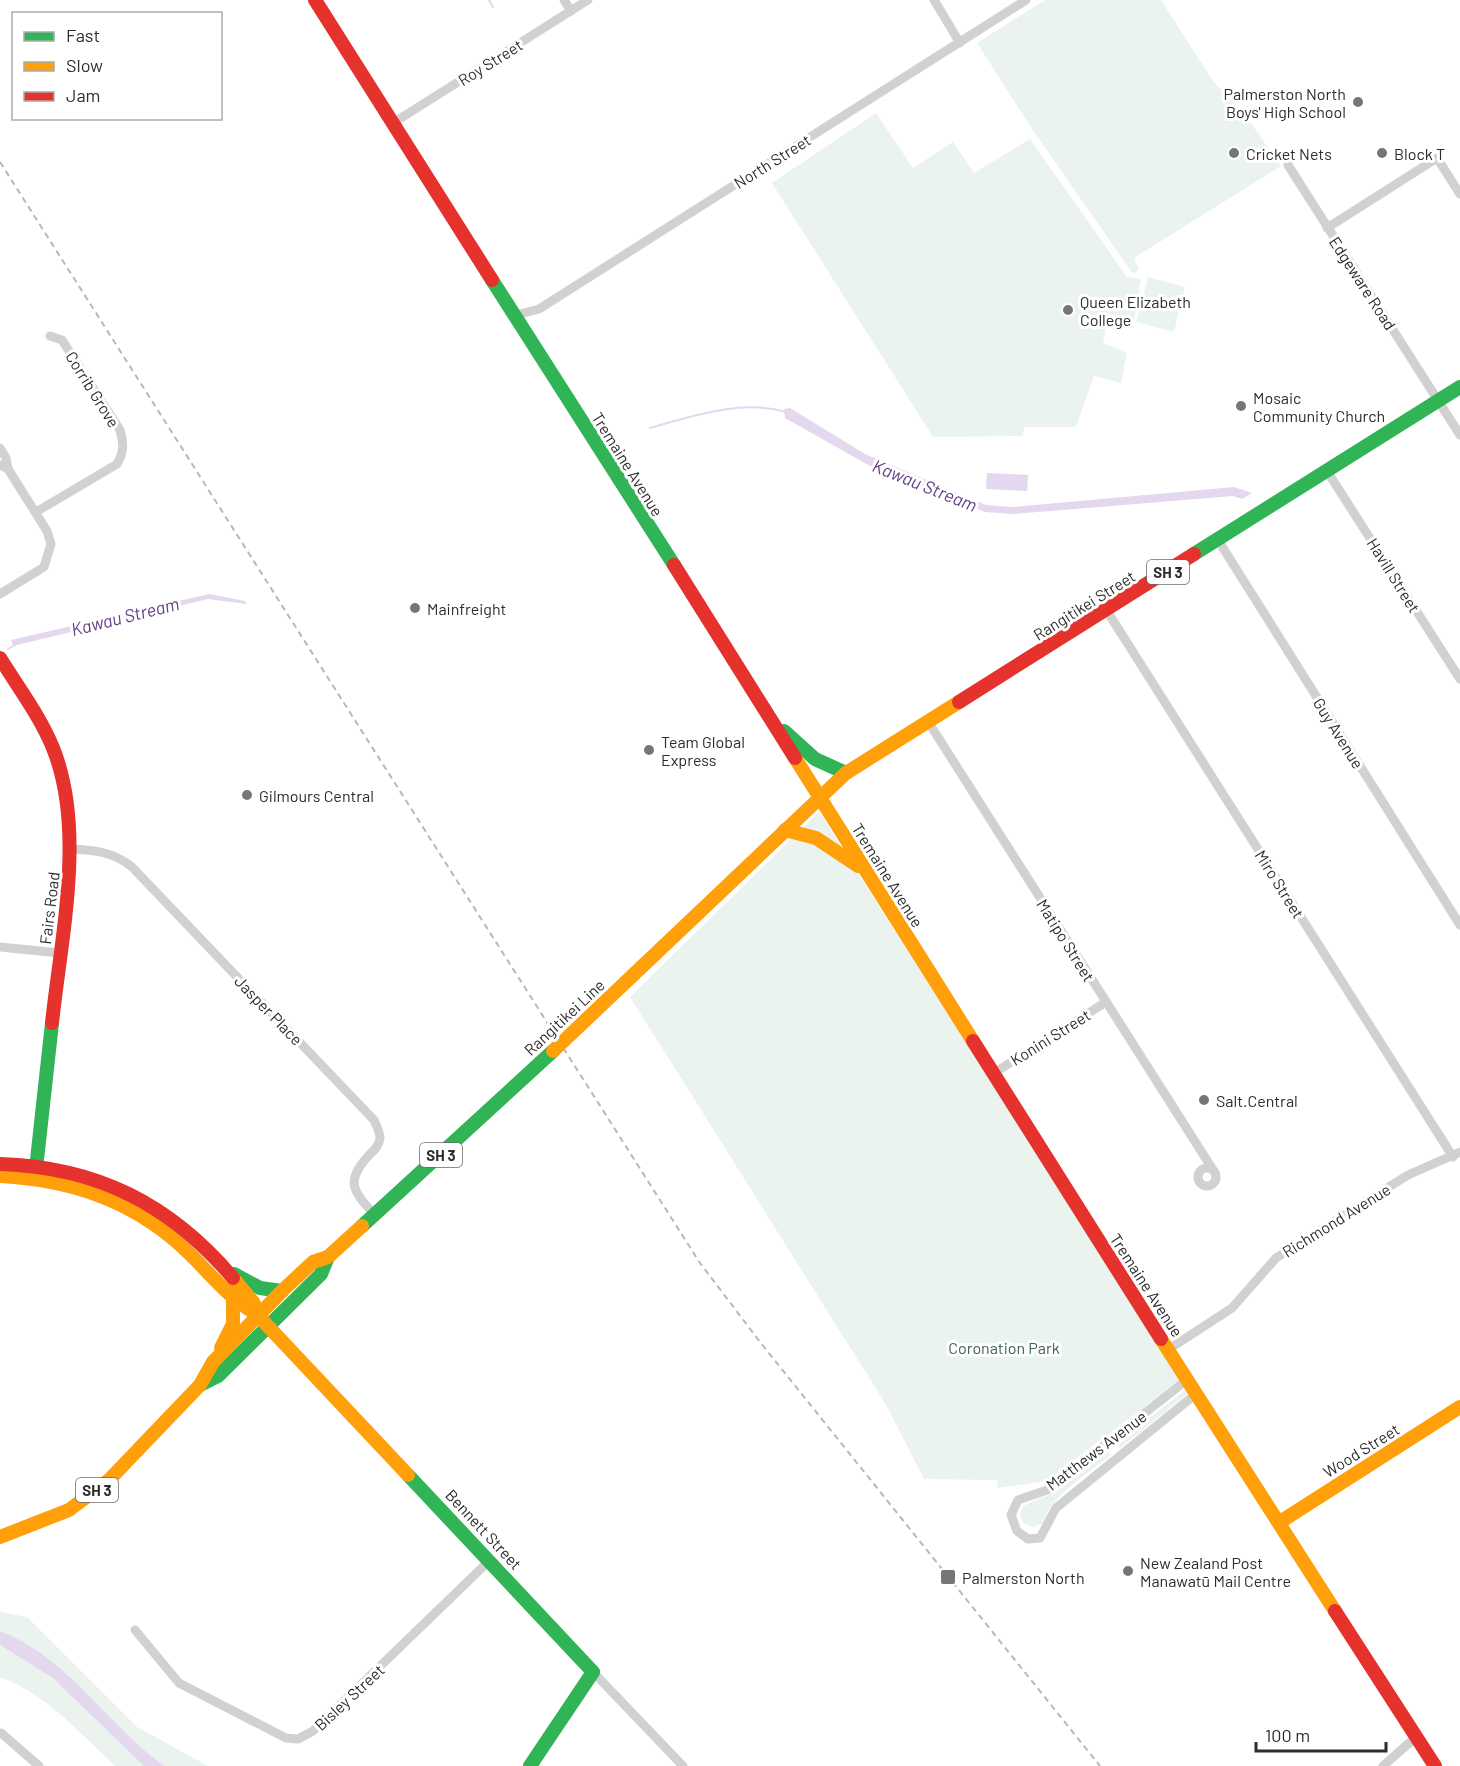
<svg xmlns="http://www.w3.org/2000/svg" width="1460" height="1766" font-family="Barlow,sans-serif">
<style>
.green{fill:#ebf3ef}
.water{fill:#e3d8ee}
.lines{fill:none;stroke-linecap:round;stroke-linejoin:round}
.stream{stroke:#e3d8ee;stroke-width:2}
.street{stroke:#d1d1d1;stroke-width:9}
.fast{stroke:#30b455;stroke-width:14}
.slow{stroke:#ff9f0a;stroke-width:14}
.jam{stroke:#e5322d;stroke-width:14}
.rail{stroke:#b8b8b8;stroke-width:2;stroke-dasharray:6 4.5;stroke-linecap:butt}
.slow-bridge{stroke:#ff9f0a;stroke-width:14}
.poi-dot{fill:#767676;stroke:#fff;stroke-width:2}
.labels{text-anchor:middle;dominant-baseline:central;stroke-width:6;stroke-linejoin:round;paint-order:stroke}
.shield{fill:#fff;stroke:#6b6b6b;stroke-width:1.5}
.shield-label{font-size:15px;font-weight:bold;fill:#2c2c2c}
.street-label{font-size:16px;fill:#2c2c2c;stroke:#fff}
.poi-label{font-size:16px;fill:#2c2c2c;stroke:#fff;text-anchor:start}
.park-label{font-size:16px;fill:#3d6455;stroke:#fff}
.water-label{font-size:18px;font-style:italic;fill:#634187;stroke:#fff}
</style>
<rect width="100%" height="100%" fill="#fff"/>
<g class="green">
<path d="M1045 0H1161L1213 81 1246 116 1281 166 1134 258 1139 270 1133 274 1032 129 977 43Z"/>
<path d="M876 113 913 168 953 142 974 173 1030 139 1127 277 1141 279 1134 319 1109 314 1103 343 1127 353 1121 383 1094 376 1076 427H1025L1022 436 933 437 772 183Z"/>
<path d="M1148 277 1185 287 1180 307 1176 306 1175 311 1179 312 1174 332 1136 322 1142 302 1145 303 1146 298 1143 297Z"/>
<path d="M819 812 1181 1379 1046 1481 998 1488 997 1480 924 1479 885 1403 630 997Z"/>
<path d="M1185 1390 1187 1394 1120 1448 1117 1443Z"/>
<path d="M1108 1451 1111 1455C1086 1475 1054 1492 1043 1523L1033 1527 1023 1523 1020 1514 1023 1506 1054 1492Z"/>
<path d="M0 1612 27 1617 137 1727 208 1766H115C79 1732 47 1695 0 1677Z"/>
</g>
<g class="water">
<path d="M790 408 865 454 986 505 1013 507 1234 487 1252 493 1242 499 1233 496 1014 514 985 512 870 466 785 418 784 409Z"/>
<path d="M987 473 1028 475 1027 491 986 489Z"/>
<path d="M209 594 245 601 247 604 208 599 13 646 11 640Z"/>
<path d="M0 1631C69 1658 106 1724 164 1766H144L53 1678 0 1645Z"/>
</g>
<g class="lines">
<g class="stream">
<path d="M489 0 493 7"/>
<path d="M650 428C692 416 743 399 786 412"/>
<path d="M8 649 15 645"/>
</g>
<g class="street">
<path d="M564 0 571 11"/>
<path d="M934 0 960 43"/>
<path d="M393 123 588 0"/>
<path d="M1288 165 1460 435"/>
<path d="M1327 228 1437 158 1460 194"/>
<path d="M516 315 539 309 1026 0"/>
<path d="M0 448 6 458 8 469 0 465"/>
<path d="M1327 471 1460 679"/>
<path d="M36 512 117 464C124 452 124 444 120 430L62 340 50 336"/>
<path d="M1218 540 1460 925"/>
<path d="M0 594 44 567 51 544 47 531 8 469"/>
<path d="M1107 611 1453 1157"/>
<path d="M929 723 1215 1173"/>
<path d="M71 849C94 850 114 852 132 867L374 1120C376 1125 380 1132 380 1138 379 1145 375 1150 370 1154 345 1181 352 1190 374 1214"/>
<path d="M0 947 60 953"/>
<path d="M994 1073 1106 1002"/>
<circle cx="1207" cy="1177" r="9"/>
<path d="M1169 1349 1232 1308 1276 1258 1408 1175 1460 1152"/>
<path d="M1188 1379 1047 1490 1018 1500 1011 1515 1017 1531 1028 1539 1040 1538 1056 1508 1197 1393"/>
<path d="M135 1630 179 1683 286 1738 298 1739 313 1731 490 1560"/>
<path d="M593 1672 683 1766"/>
<path d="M1 1733 39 1766"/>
<path d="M1383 1766 1416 1737"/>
</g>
<g class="fast">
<path d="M492 280 674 565"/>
<path d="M1194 554 1460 387"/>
<path d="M784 731 815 759 846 773"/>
<path d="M35 1178 52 1023"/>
<path d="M362 1226 553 1051"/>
<path d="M234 1274 260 1288 282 1291"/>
<path d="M200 1385 218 1376 321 1274 328 1257"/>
<path d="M408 1475 593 1672 530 1766"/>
</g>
<g class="slow">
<path d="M795 758 973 1041"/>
<path d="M785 830 816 838 858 866"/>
<path d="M572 1033 846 773 959 702"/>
<path d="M0 1176C74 1180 138 1202 191 1255 213 1277 232 1301 260 1316"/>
<path d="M233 1278 253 1302 264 1322 408 1475"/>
<path d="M1161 1339 1335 1611"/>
<path d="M221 1348 233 1324V1298"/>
<path d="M1280 1522 1460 1407"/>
<path d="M0 1537 69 1510 109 1480 200 1385 213 1362 282 1291 313 1262 328 1257 362 1226"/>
</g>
<g class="jam">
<path d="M315 0 492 280"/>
<path d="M674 565 795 758"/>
<path d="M0 658C18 687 40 716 53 748 86 830 61 937 52 1023"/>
<path d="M959 702 1194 554"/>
<path d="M973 1041 1161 1339"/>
<path d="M0 1164C97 1167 170 1204 233 1278"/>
<path d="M1335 1611 1435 1766"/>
</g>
<path class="rail" d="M0 162 700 1263 760 1342 1100 1766"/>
<path class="slow-bridge" d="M553 1051 572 1033"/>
</g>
<g class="poi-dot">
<circle cx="1358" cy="102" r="6"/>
<circle cx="1234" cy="153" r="6"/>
<circle cx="1382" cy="153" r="6"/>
<circle cx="1068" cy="310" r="6"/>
<circle cx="1241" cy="406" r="6"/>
<circle cx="415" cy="608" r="6"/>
<circle cx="649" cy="750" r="6"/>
<circle cx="247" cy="795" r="6"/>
<circle cx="1204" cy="1100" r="6"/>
<circle cx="1128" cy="1571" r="6"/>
<rect x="940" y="1569" width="16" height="16" rx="3"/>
</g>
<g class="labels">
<g class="shield">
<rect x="1147" y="560" width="42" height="24" rx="4.5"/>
<rect x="420" y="1143" width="42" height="24" rx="4.5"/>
<rect x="76" y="1478" width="42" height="24" rx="4.5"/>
</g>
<g class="shield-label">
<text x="1168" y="572">SH 3</text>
<text x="441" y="1155">SH 3</text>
<text x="97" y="1490">SH 3</text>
</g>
<g class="street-label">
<text transform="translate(490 62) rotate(-32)">Roy Street</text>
<text transform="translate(772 161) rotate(-32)">North Street</text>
<text transform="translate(1363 283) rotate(57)">Edgeware Road</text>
<text transform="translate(93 389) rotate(58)">Corrib Grove</text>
<text transform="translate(628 464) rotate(58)">Tremaine Avenue</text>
<text transform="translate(1394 575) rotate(58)">Havill Street</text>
<text transform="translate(1084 605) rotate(-32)">Rangitikei Street</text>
<text transform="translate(1339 733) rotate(58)">Guy Avenue</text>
<text transform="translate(888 875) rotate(58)">Tremaine Avenue</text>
<text transform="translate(1280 884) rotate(58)">Miro Street</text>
<text transform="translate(49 908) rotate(-83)">Fairs Road</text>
<text transform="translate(1066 940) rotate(58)">Matipo Street</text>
<text transform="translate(269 1010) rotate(46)">Jasper Place</text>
<text transform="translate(564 1017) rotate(-43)">Rangitikei Line</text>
<text transform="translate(1050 1037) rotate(-32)">Konini Street</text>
<text transform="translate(1336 1220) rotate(-32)">Richmond Avenue</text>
<text transform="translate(1147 1285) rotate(57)">Tremaine Avenue</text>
<text transform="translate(1096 1450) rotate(-37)">Matthews Avenue</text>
<text transform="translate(1361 1450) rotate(-32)">Wood Street</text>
<text transform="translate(484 1529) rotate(47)">Bennett Street</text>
<text transform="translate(349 1697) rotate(-43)">Bisley Street</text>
</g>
<g class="poi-label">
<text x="1346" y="93" text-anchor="end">Palmerston North<tspan x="1346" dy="18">Boys' High School</tspan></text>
<text x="1246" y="153">Cricket Nets</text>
<text x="1394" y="153">Block T</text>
<text x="1080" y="301">Queen Elizabeth<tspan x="1080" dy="18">College</tspan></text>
<text x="1253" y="397">Mosaic<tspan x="1253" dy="18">Community Church</tspan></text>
<text x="427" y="608">Mainfreight</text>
<text x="661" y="741">Team Global<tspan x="661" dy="18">Express</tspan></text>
<text x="259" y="795">Gilmours Central</text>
<text x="1216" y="1100">Salt.Central</text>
<text x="1140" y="1562">New Zealand Post<tspan x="1140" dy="18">Manawatū Mail Centre</tspan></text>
<text x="962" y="1577">Palmerston North</text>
</g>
<g class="park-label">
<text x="1004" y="1347">Coronation Park</text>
</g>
<g class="water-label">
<text transform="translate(925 485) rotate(22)">Kawau Stream</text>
<text transform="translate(125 616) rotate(-14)">Kawau Stream</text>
</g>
</g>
<rect x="12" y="12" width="210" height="108" fill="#ffffff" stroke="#ababab" stroke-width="1.5"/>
<rect x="24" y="32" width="30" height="9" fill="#30b455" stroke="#ababab" stroke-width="1.5"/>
<text x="66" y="42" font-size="18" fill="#2c2c2c">Fast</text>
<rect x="24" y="62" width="30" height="9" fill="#ff9f0a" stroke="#ababab" stroke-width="1.5"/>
<text x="66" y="72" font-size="18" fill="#2c2c2c">Slow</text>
<rect x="24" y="92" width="30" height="9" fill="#e5322d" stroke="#ababab" stroke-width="1.5"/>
<text x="66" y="102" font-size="18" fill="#2c2c2c">Jam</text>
<path d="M1256 1742v9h130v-9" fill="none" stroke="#2c2c2c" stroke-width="3"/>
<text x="1265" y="1742" font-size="18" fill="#2c2c2c" stroke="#ffffff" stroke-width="4.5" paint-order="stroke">100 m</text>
</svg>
